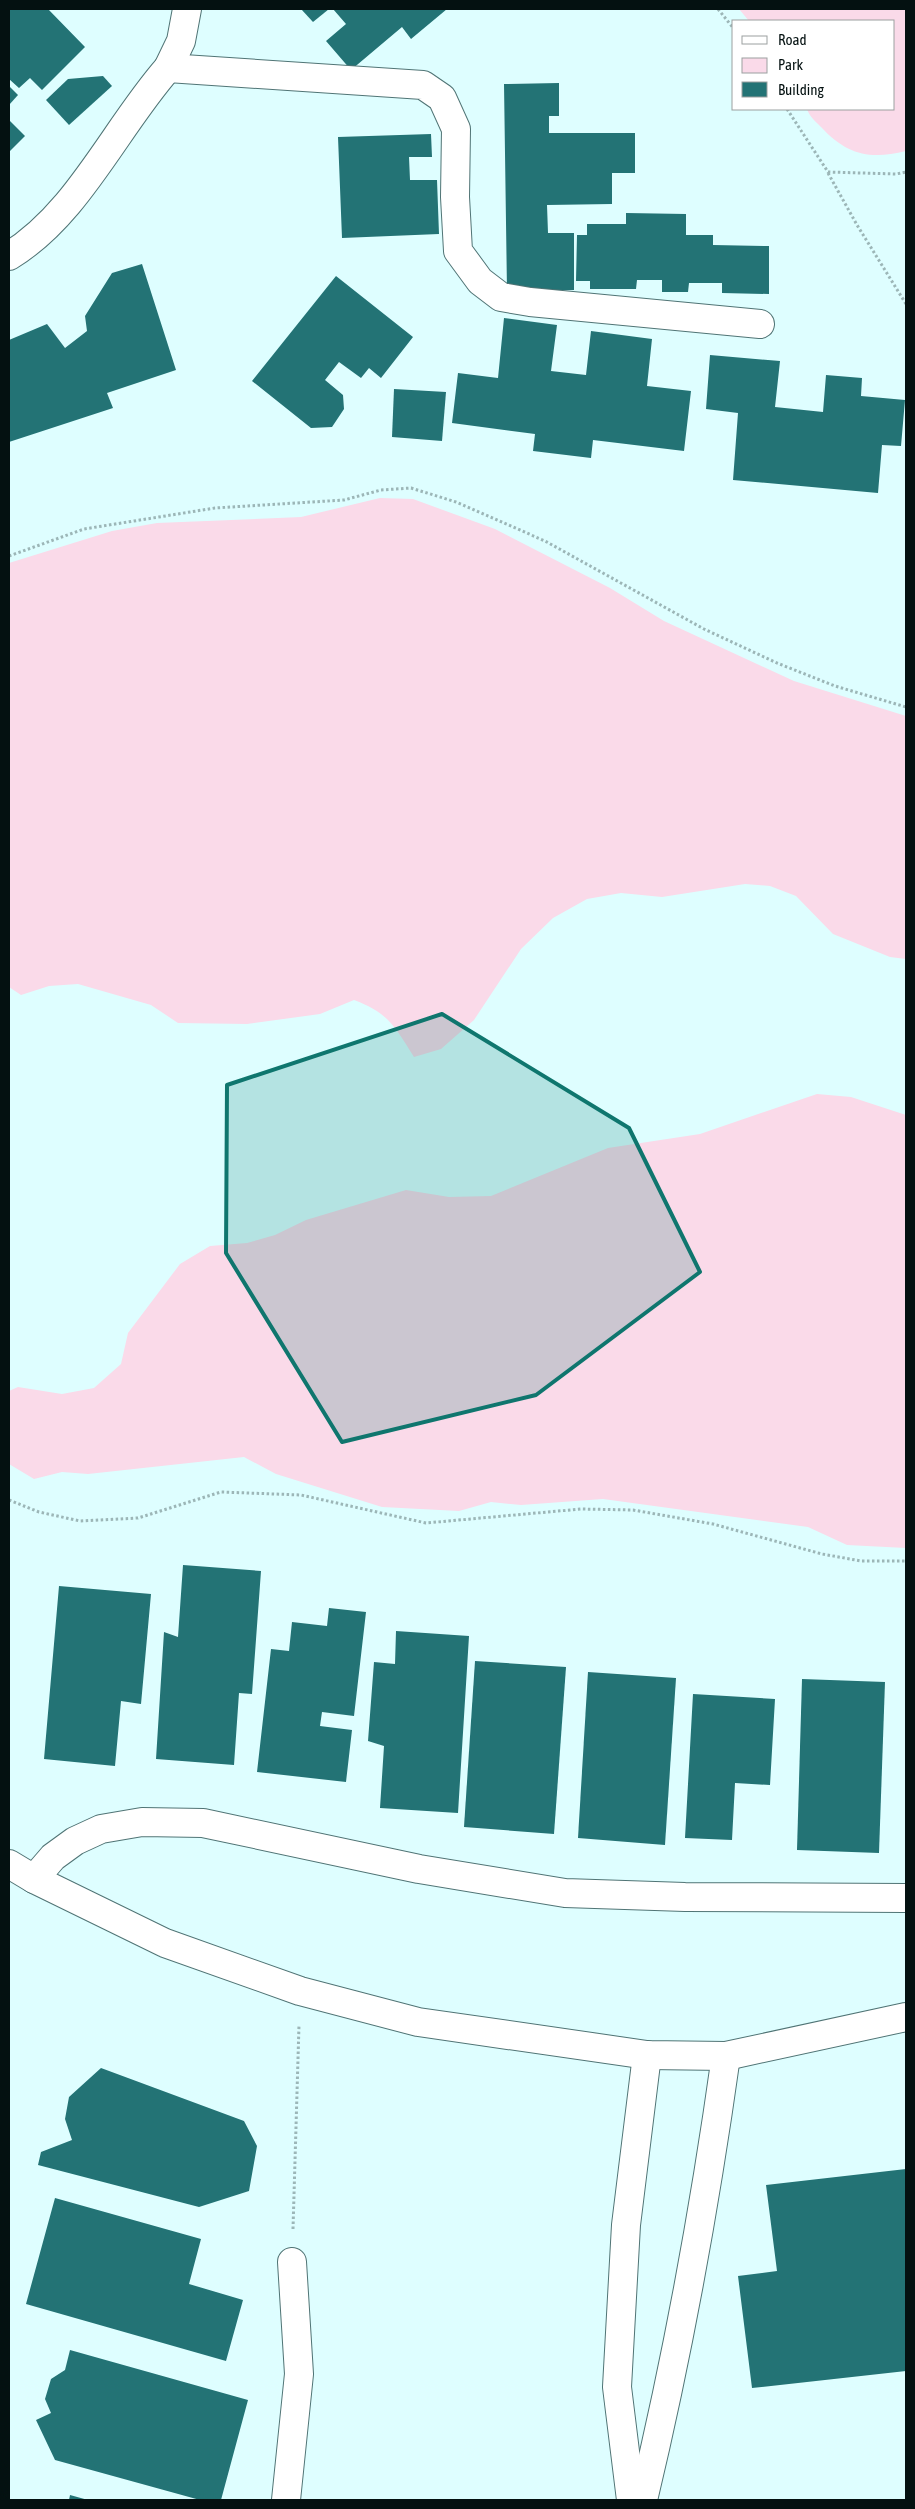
<svg xmlns="http://www.w3.org/2000/svg" width="915" height="2509" font-family="'Asap Condensed',sans-serif">
<style>
.green{fill:#fadae9}
.building{fill:#237375}
.lines{fill:none;stroke-linecap:round;stroke-linejoin:round}
.minor-casing{stroke:#507475;stroke-width:30}
.path{stroke:#9cb6b7;stroke-width:3;stroke-dasharray:2.5 2.5;stroke-linecap:butt}
.minor{stroke:#fff;stroke-width:28}
.marked{fill:#0f766e;fill-opacity:0.2;stroke:#0f766e;stroke-width:4;stroke-linejoin:round}
</style>
<rect width="100%" height="100%" fill="#defeff"/>
<g class="green">
<path d="M739 9H906V151C870 160 847 155 821 127 816 122 809 116 807 109H894V21H749Z"/>
<path d="M380 498 413 499 495 529 610 588 664 621 794 681 906 716V959L890 957 833 934 796 896 770 886 745 884 662 897 621 893 587 899 553 918 521 949 474 1020 441 1049 414 1057C395 1027 389 1013 354 1000L320 1014 247 1024 178 1023 151 1005 78 984 49 986 21 995 9 987V563L112 531 157 523 301 517Z"/>
<path d="M817 1094 851 1097 906 1115V1548L847 1545 808 1527 603 1499 521 1505 491 1502 459 1511 382 1507 276 1474 244 1457 88 1474 62 1472 34 1479 9 1464V1391L18 1387 62 1394 94 1388 121 1364 128 1333 180 1264 210 1246 247 1243 275 1235 306 1220 406 1190 449 1197 491 1196 608 1148 700 1134Z"/>
</g>
<g class="building">
<path d="M9 9H48L85 47 42 90 30 78 19 88 9 79Z"/>
<path d="M301 9H329L313 22Z"/>
<path d="M333 9H447L411 39 402 27 351 70 326 41 346 24Z"/>
<path d="M103 76 112 86 69 125 46 100 68 79Z"/>
<path d="M559 83V116H549V133H635V173H612V204L547 205 548 233H574V290L507 291 504 84Z"/>
<path d="M9 86 18 95 9 105Z"/>
<path d="M9 120 25 136 9 152Z"/>
<path d="M431 134 432 157H409L410 180H437L439 234 342 238 338 137Z"/>
<path d="M626 213 686 214V235H713V245L769 246V294L722 293V283H689L688 292H662V280H637L636 289H590V281H576L577 235H587V224H626Z"/>
<path d="M142 264 176 370 107 393 113 408 9 442V340L47 324 65 348 87 331 85 316 112 273Z"/>
<path d="M336 276 413 337 381 378 369 368 361 378 339 362 325 380 343 395 344 409 332 427 311 428 252 381Z"/>
<path d="M504 318 557 325 551 371 586 375 591 331 652 339 647 386 691 391 684 451 593 440 591 458 533 451 535 434 452 423 458 373 498 378Z"/>
<path d="M710 355 780 361 775 407 823 412 826 375 862 378 861 396 905 400 901 446 882 445 878 493 733 480 738 413 706 409Z"/>
<path d="M394 389 446 392 442 441 392 437Z"/>
<path d="M183 1565 261 1571 252 1694 239 1693 234 1765 156 1759 164 1632 178 1637Z"/>
<path d="M59 1586 151 1594 141 1704 121 1701 115 1766 44 1759Z"/>
<path d="M329 1608 366 1612 354 1716 322 1712 320 1726 352 1730 346 1782 257 1772 271 1649 289 1651 292 1622 327 1626Z"/>
<path d="M396 1631 469 1636 458 1813 380 1808 384 1746 368 1741 374 1662 395 1664Z"/>
<path d="M475 1661 566 1667 554 1834 464 1827Z"/>
<path d="M588 1672 676 1678 665 1845 578 1838Z"/>
<path d="M802 1679 885 1682 879 1853 797 1850Z"/>
<path d="M693 1694 775 1699 770 1785 735 1783 732 1840 685 1838Z"/>
<path d="M101 2068 244 2121 257 2146 249 2191 199 2207 38 2165 41 2152 72 2140 65 2119 69 2097Z"/>
<path d="M906 2169V2371L752 2388 738 2276 777 2271 766 2185Z"/>
<path d="M55 2198 201 2239 189 2284 243 2300 226 2361 26 2304Z"/>
<path d="M70 2350 248 2400 221 2500H200L55 2460 36 2420 51 2413 45 2399 51 2379 65 2370Z"/>
<path d="M70 2495 88 2500H69Z"/>
</g>
<g class="lines">
<g class="minor-casing">
<g id="minor">
<path d="M187 9 181 41 168 68 423 85 442 98 456 129 455 197 458 251 480 281 501 297 530 302 760 324"/>
<path d="M9 256C78 214 115 128 168 68"/>
<path d="M9 1864 34 1879 165 1943 300 1991 418 2022 647 2055 726 2056 906 2017"/>
<path d="M34 1879 53 1857 75 1841 101 1829 142 1822 203 1823 419 1869 565 1893 685 1897 906 1898"/>
<path d="M286 2500 299 2374 292 2262"/>
<path d="M631 2500 617 2387 626 2225 647 2055"/>
<path d="M643 2500C678 2354 705 2206 726 2056"/>
</g>
</g>
<g class="path">
<path d="M718 9 734 29"/>
<path d="M787 109 828 172 896 174 906 172"/>
<path d="M828 173 857 225 906 304"/>
<path d="M9 556 84 529 215 508 344 500 381 490 411 488 456 502 545 541 704 629 777 663 835 686 906 707"/>
<path d="M9 1500 39 1512 80 1521 138 1518 221 1492 301 1495 426 1523 581 1509 633 1510 713 1524 822 1554 861 1561H906"/>
<path d="M293 2229 299 2025"/>
</g>
<use href="#minor" class="minor"/>
</g>
<path class="marked" d="M442 1014 629 1128 700 1272 536 1395 342 1442 226 1253 227 1085Z"/>
<rect width="915" height="2509" fill="none" stroke="#041111" stroke-width="20"/>
<rect x="732" y="20" width="162" height="90" fill="#ffffff" stroke="#9ba0a0"/>
<rect x="742" y="36" width="25" height="8" fill="#ffffff" stroke="#9ba0a0"/>
<text x="778" y="45" font-size="15" fill="#041111">Road</text>
<rect x="742" y="58" width="25" height="15" fill="#fadae9" stroke="#9ba0a0"/>
<text x="778" y="70" font-size="15" fill="#041111">Park</text>
<rect x="742" y="82" width="25" height="15" fill="#237375" stroke="#9ba0a0"/>
<text x="778" y="95" font-size="15" fill="#041111">Building</text>
</svg>
